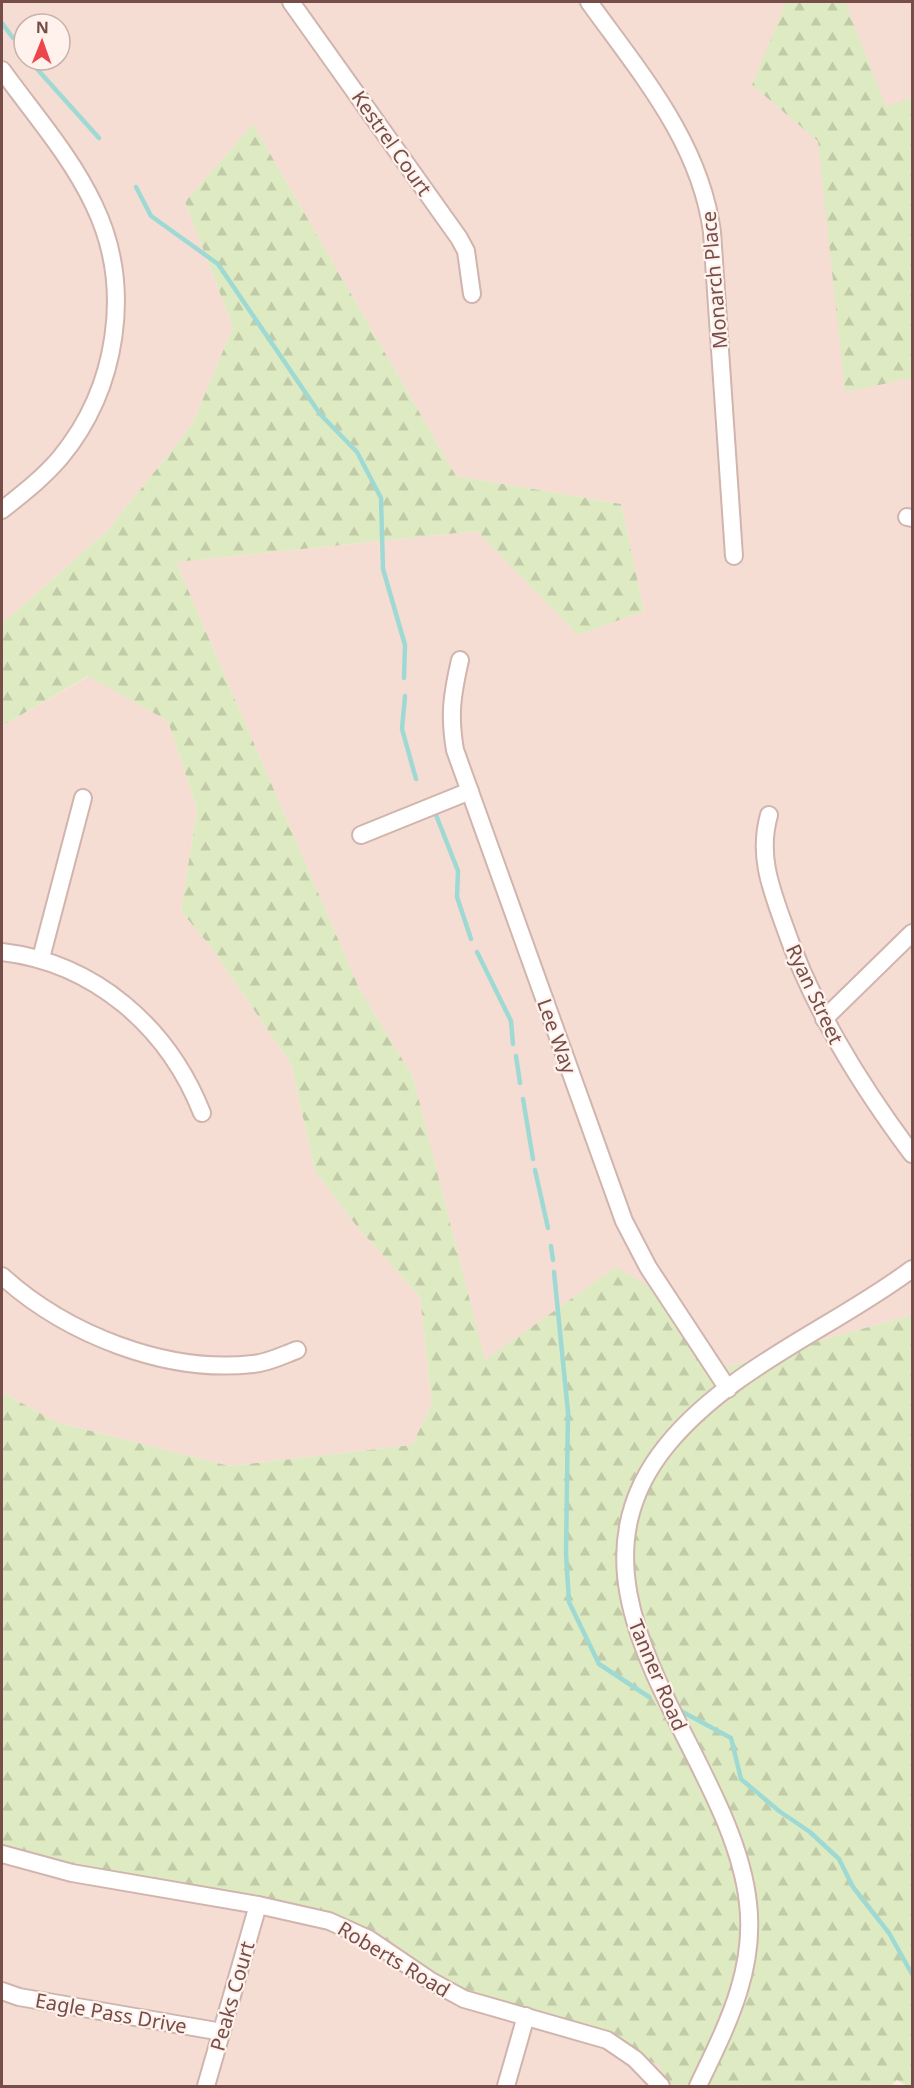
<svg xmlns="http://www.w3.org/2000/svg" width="914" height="2088" font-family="'Noto Sans',sans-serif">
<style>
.residential{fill:#f5ddd3;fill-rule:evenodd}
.forest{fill:url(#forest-firs)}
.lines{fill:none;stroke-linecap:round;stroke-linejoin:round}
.stream{stroke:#9edad3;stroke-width:4.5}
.minor-casing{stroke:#d1b4ad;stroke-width:20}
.minor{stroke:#fff;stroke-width:16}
.labels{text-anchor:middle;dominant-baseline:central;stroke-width:4.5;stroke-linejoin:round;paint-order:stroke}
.street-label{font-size:20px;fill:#774d49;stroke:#fff2ec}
</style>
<defs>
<pattern id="forest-firs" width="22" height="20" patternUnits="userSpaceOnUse" patternTransform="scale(1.5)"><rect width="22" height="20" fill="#deebc2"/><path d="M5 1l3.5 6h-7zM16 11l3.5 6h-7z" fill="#c2cba8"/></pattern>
</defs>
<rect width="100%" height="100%" fill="#fdede5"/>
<g class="residential">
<path d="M2 2H912V1315L722 1368 616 1267 485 1361 413 1077 359 988 176 562 477 531 578 634 644 611 621 504 456 476 253 124 185 202 233 327 192 425 108 530 2 624ZM24 24H60V60H24Z"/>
<path d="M89 676 168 721 197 809 181 911 211 947 291 1064 315 1171 355 1224 420 1297 432 1404 412 1445 229 1466 56 1422 2 1392V726Z"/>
<path d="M2 1856 266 1908 373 1938 515 2019 561 2023 659 2065 670 2086H2Z"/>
</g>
<g class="forest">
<path d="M786 2H845L886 107 912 97V378L845 392 818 141 752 85Z"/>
<path d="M253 124 456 476 621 504 644 611 578 635 477 531 176 562 359 988 413 1077 485 1360 616 1267 690 1312 722 1368 912 1315V2086H907L897 2080 891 2086H670L659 2065 561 2023 515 2019 373 1938 2 1856V1392L56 1422 229 1466 412 1445 432 1404 420 1297 355 1224 315 1171 291 1064 211 947 181 911 197 809 168 721 88 676 2 726V624L108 530 192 425 233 327 185 202Z"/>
</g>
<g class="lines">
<g class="stream">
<path d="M2 23 13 38"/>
<path d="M29 60 99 138"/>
<path d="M136 187 151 216 218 264 320 414 357 452 381 498 383 569 405 645 404 678"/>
<path d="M405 696 402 729 416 779"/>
<path d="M436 815 458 871 457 897 471 939"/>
<path d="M477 952 511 1021 513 1044"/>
<path d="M516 1056 520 1083"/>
<path d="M523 1099 533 1159"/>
<path d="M535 1170 548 1228"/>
<path d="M551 1246 553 1260"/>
<path d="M554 1272 568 1412 566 1554 569 1602 599 1664 649 1697"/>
<path d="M679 1710 731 1738 741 1779 779 1811 810 1832 839 1859 853 1887 889 1933 912 1974"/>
</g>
<g class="minor-casing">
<g id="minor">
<path d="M291 2 459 238 466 251 472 294"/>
<path d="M589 2C640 73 700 142 712 232L734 556"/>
<path d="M2 70C33 113 71 156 94 205 134 288 117 389 60 458 43 478 22 494 2 510"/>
<path d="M907 517 912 518"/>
<path d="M460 660C452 695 449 715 455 750L624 1221 648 1267 728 1389"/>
<path d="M769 815C758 854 770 886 783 922 812 1007 859 1083 912 1154"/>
<path d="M361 835 470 791"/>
<path d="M2 952C95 963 168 1027 202 1113"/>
<path d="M41 958 83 798"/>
<path d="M824 1019 912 933"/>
<path d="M2 1276C66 1334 166 1374 253 1364 268 1363 283 1355 297 1350"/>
<path d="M2 1854 72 1873 258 1905 329 1921 369 1939 431 1981 464 1999 607 2040 635 2059 661 2086"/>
<path d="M2 1991 19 1997 222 2032"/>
<path d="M206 2086 258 1905"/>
<path d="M506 2086 526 2016"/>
<path d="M698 2086C726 2027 756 1971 748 1903 732 1753 543 1597 667 1445 731 1367 833 1328 912 1269"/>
</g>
</g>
<use href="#minor" class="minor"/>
</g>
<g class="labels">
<g class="street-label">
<text transform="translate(392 143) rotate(55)">Kestrel Court</text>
<text transform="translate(714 280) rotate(-95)">Monarch Place</text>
<text transform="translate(815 994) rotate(65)">Ryan Street</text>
<text transform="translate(557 1036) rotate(70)">Lee Way</text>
<text transform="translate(658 1675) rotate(67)">Tanner Road</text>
<text transform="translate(394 1959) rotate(31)">Roberts Road</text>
<text transform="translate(232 1996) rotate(-74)">Peaks Court</text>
<text transform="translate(111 2013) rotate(10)">Eagle Pass Drive</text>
</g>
</g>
<rect width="914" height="2088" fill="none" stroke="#774d49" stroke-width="6"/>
<g transform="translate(42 42) rotate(1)"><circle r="28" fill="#fff2ec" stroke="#c9b0ab" stroke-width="1.5"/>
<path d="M0-4.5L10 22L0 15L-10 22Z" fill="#ec454c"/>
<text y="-9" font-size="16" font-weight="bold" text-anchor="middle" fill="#774d49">N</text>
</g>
</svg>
